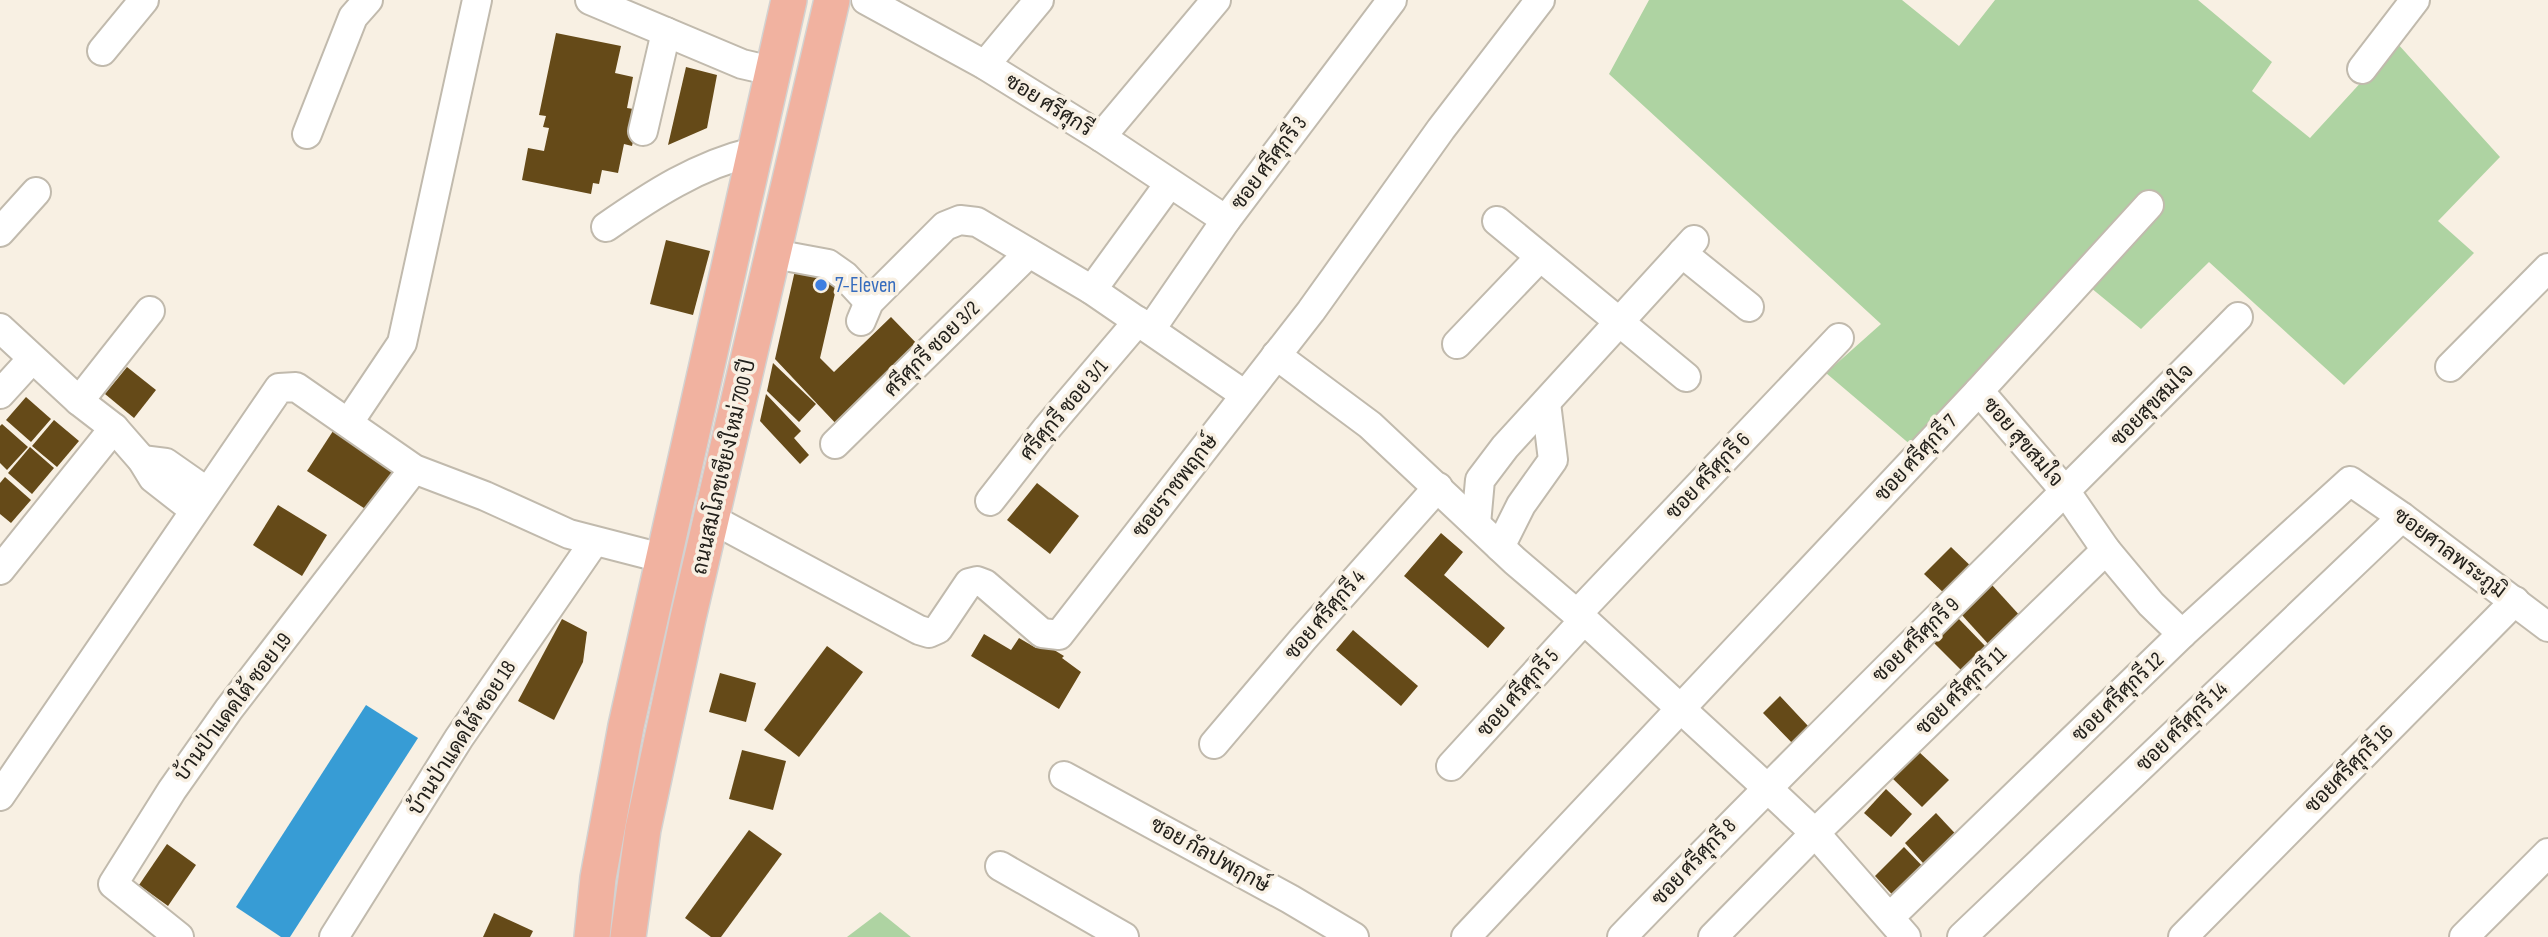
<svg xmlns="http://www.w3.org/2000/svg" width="2548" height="937" font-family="'Sofia Sans Condensed',Sarabun,sans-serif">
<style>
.green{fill:#aed3a2}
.water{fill:#379cd5}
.building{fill:#654a18}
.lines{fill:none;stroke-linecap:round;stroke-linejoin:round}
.minor-casing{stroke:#c1baad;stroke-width:32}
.major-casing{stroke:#d3d2d1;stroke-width:38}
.minor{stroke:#fff;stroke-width:28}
.major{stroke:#f1b2a0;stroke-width:35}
.shop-dot{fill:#3f7fe0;stroke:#f8f0e3;stroke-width:2.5}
.labels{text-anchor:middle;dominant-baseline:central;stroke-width:7;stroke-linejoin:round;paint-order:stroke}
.street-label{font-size:21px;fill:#22201b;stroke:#f8f0e3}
.shop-label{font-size:21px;fill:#366cbe;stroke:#f8f0e3;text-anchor:start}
</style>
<rect width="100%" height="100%" fill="#f8f0e3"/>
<g class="green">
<path d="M1649 0H1902L1959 46 1995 0H2198L2272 62 2252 91 2310 138 2397 43 2500 157 2438 221 2474 253 2344 385 2209 262 2141 329 2074 274 1912 446 1826 373 1881 324 1609 74Z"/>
<path d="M880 912 911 937H847Z"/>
</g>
<path class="water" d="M366 705 418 738 290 937H281L236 907Z"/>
<g class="building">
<path d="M556 33 621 46 615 73 633 77 627 108 640 110 632 146 624 144 618 173 602 170 599 184 593 183 591 194 522 180 528 148 544 151 549 128 543 127 546 116 539 115Z"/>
<path d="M686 67 717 75 707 128 668 145Z"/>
<path d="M666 240 710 251 693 315 650 304Z"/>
<path d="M796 266 839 276 820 358 834 372 891 317 922 349 840 428 775 359Z"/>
<path d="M773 363 816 404 799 422 767 391Z"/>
<path d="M127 367 156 390 134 418 105 394Z"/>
<path d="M766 394 801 431 794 438 809 455 800 464 760 421Z"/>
<path d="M26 397 51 419 31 442 6 420Z"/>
<path d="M54 420 79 441 57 467 32 446Z"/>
<path d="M2 424 28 447 7 470 0 463V426Z"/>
<path d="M333 431 396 472 370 512 307 471Z"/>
<path d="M30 447 54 468 32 494 8 473Z"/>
<path d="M5 477 31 500 11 523 0 514V483Z"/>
<path d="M1037 483 1079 516 1050 554 1007 520Z"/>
<path d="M278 505 327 535 302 576 253 545Z"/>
<path d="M1441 533 1463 552 1444 575 1505 628 1488 648 1404 576Z"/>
<path d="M1951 547 1978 573 1948 597 1924 574Z"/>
<path d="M1992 585 2022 618 1991 647 1961 614Z"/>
<path d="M1958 618 1986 647 1962 671 1933 642Z"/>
<path d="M562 619 587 632 583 662 554 720 518 701Z"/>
<path d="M1353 630 1418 686 1401 706 1336 650Z"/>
<path d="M984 634 1011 650 1019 638 1036 648 1041 642 1064 656 1062 658 1081 672 1059 709 971 656Z"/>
<path d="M827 646 863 672 799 757 764 730Z"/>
<path d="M720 673 756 683 746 722 709 712Z"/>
<path d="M1780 696 1809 727 1802 733 1797 748 1763 713Z"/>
<path d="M742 750 786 761 773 810 729 799Z"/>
<path d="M1917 750 1949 780 1922 807 1891 777Z"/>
<path d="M1886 789 1912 814 1891 837 1864 813Z"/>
<path d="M1936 813 1964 843 1932 873 1905 843Z"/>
<path d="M749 830 782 854 721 937H711L685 918Z"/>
<path d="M167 844 196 865 168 906 139 885Z"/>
<path d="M1904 847 1930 874 1900 903 1875 876Z"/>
<path d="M494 913 533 931 530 937H483Z"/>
</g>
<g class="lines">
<g class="minor-casing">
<g id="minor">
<path d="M590 0 742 64 772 71"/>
<path d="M866 0 985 65 1101 137 1226 220"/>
<path d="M102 51 144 0"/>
<path d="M985 65 1039 0"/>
<path d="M2362 69 2415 0"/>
<path d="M643 131 666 32"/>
<path d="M307 134 353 17 368 0"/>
<path d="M1101 137 1216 0"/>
<path d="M1497 221 1686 377"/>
<path d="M606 227C652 195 698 165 753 152"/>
<path d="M0 232 36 192"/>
<path d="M1682 253 1749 307"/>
<path d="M774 254 828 264 845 276 869 302"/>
<path d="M1092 290 1169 184"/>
<path d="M861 321 869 302 945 226 960 220 977 222 1092 290 1245 395"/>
<path d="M0 328 79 401 114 428 142 460 153 478 194 510"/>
<path d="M1151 329 1226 220 1392 0"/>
<path d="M1457 344 1540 257"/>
<path d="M1276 355 1370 425 1515 561 1584 620 1766 787 1815 833 1906 937"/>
<path d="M2450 367 2548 268"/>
<path d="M1979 391 2066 492 2106 550 2151 604 2182 634"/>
<path d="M0 394 32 359"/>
<path d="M79 401 150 311"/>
<path d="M349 422 402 343 477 0"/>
<path d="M835 444 1029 253"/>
<path d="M142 460 166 463 206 491"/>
<path d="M990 501 1047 428 1138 321"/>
<path d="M712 519 919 630 929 633 938 629 969 583 977 581 985 584 1042 633 1059 635 1311 311 1441 129 1540 0"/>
<path d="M1476 524 1480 480 1505 447 1694 240"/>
<path d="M1500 547 1521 505 1553 460 1546 403"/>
<path d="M0 570 114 428"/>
<path d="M1577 614 1839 338"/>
<path d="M1214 744 1303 639 1438 487"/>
<path d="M1451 766 1584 620"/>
<path d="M1064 776 1290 899 1354 937"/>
<path d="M0 796 279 388 296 387 414 469 485 496 569 534 662 558"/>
<path d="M1000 866 1124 937"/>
<path d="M1890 917 2182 634 2350 481 2402 517 2548 627"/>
<path d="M179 937 113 884 172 790 229 709 414 469"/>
<path d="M334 937 459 738 594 542"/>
<path d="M1466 937 1979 391 2149 205"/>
<path d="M1622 937C1824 727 2034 525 2238 317"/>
<path d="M1713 937 1815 833 2106 550"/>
<path d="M1962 937 2402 517"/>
<path d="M2183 937 2515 601"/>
<path d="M2464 937 2548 853"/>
</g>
</g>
<g class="major-casing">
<g id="major">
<path d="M592 937 598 878 626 726 789 0"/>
<path d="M628 937 643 829 688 618 832 0"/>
</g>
</g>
<use href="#minor" class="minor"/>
<use href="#major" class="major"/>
</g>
<circle class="shop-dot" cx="821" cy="285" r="7"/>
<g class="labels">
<g class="street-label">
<text transform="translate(1049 105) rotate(32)">ซอย ศรีศุกรี</text>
<text transform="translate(1269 163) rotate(-53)">ซอย ศรีศุกรี 3</text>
<text transform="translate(932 349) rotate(-45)">ศรีศุกรี ซอย 3/2</text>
<text transform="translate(2152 405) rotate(-45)">ซอยสุขสมใจ</text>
<text transform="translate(1064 410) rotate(-50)">ศรีศุกรี ซอย 3/1</text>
<text transform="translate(2023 442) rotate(49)">ซอย สุขสมใจ</text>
<text transform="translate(1916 458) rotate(-47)">ซอย ศรีศุกรี 7</text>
<text transform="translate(724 467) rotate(-77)">ถนนสมโภชเชียงใหม่ 700 ปี</text>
<text transform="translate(1708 476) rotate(-46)">ซอย ศรีศุกรี 6</text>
<text transform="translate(1175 486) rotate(-52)">ซอยราชพฤกษ์</text>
<text transform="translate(2450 553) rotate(37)">ซอยศาลพระภูมิ</text>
<text transform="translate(1325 615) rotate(-49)">ซอย ศรีศุกรี 4</text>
<text transform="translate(1916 640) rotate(-44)">ซอย ศรีศุกรี 9</text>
<text transform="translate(1961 691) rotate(-44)">ซอย ศรีศุกรี 11</text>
<text transform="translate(1518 693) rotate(-48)">ซอย ศรีศุกรี 5</text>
<text transform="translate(2118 697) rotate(-44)">ซอย ศรีศุกรี 12</text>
<text transform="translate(233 707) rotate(-53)">บ้านป่าแดดใต้ ซอย 19</text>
<text transform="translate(2182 727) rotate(-44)">ซอย ศรีศุกรี 14</text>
<text transform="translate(462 738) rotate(-57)">บ้านป่าแดดใต้ ซอย 18</text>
<text transform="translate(2349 769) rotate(-45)">ซอยศรีศุกรี 16</text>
<text transform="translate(1210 855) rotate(29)">ซอย กัลปพฤกษ์</text>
<text transform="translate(1694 862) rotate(-46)">ซอย ศรีศุกรี 8</text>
</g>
<g class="shop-label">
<text x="835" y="285">7-Eleven</text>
</g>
</g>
</svg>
